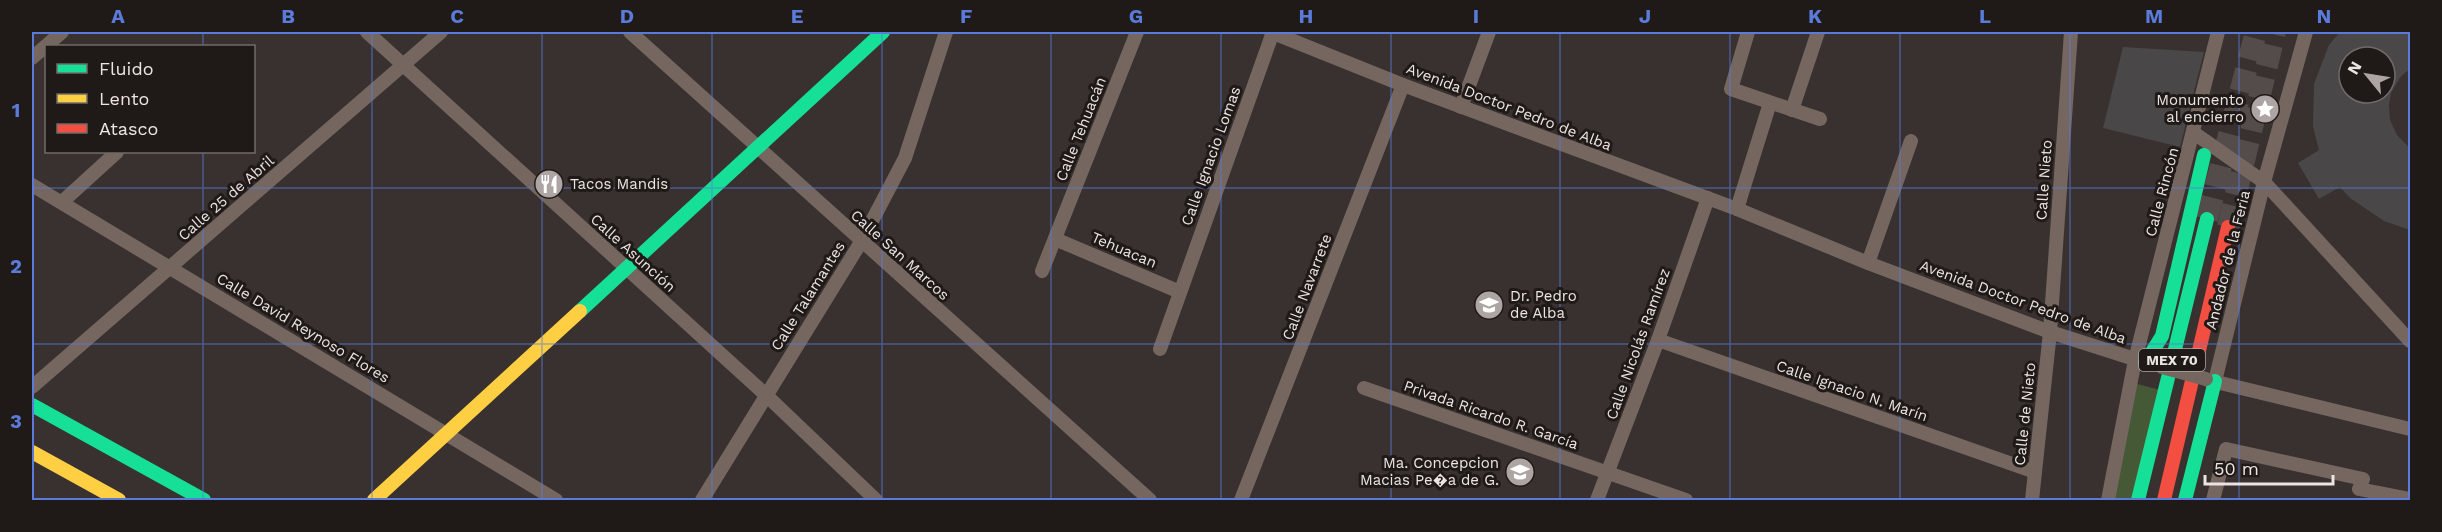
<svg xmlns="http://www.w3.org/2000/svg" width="2442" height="532" font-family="'Work Sans',sans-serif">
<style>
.green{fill:#465937}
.building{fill:#4a4749;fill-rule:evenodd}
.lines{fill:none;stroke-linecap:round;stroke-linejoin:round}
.primary-tunnel{stroke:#534c4a;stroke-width:22;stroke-dasharray:22 11;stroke-linecap:butt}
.street{stroke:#75675f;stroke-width:14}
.fast{stroke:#16e098;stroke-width:14}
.slow{stroke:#ffcf43;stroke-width:14}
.jam{stroke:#f24e42;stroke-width:14}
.street-bridge{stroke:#75675f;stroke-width:14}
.grid{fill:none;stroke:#5b7bdb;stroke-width:1.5;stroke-opacity:0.55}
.labels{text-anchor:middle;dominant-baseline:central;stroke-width:6;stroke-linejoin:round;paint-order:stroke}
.shield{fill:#1f1a17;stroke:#aea7a4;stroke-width:1.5}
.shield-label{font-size:14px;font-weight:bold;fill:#ece4e1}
.poi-label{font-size:15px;fill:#ece4e1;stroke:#1f1a17;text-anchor:end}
.street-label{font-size:15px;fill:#ece4e1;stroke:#1f1a17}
.neatline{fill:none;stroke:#5b7bdb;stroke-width:2}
.grid-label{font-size:20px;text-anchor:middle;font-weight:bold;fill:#5b7bdb}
</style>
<rect width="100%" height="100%" fill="#38312f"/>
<path class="green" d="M2126 381 2160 390 2131 500H2102Z"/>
<g class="building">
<path d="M2340 32H2410V69L2401 76 2391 93 2389 105 2390 120 2397 135 2410 148V230L2384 221 2350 198 2340 187 2319 199 2298 163 2319 150 2313 126 2314 84 2329 45ZM2349 57H2385V93H2349Z"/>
<path d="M2123 47 2204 52 2180 147 2103 128Z"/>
</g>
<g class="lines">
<g class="primary-tunnel">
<path d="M2207 219 2256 32"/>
<path d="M2228 227 2275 32"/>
</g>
<g class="street">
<path d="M367 32 766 395 876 500"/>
<path d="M630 32 1150 500"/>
<path d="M1271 32 1403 85 1737 209 1868 263 2050 332 2150 364"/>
<path d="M1748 32 1731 89 1820 119"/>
<path d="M32 58 62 32"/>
<path d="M1461 107 1489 32"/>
<path d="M1792 110 1818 32"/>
<path d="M2194 133 2264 182 2410 341"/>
<path d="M32 185 556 500"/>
<path d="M62 202 117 152"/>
<path d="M1737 209 1770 103"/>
<path d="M1055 239 1180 292"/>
<path d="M1868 263 1911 141"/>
<path d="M1042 271 1137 32"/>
<path d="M1658 340 2035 472"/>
<path d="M1160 349 1273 32"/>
<path d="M2208 380 2410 429"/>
<path d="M2215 381 2264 182 2306 32"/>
<path d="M32 387 441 32"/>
<path d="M1364 388 1686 500"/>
<path d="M702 500 861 242 905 158 946 32"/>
<path d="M1241 500 1403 85"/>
<path d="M1597 500 1658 340 1708 198"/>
<path d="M2032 500 2050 332 2071 32"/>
<path d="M2108 500 2135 360 2218 32"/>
<path d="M2213 500 2226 449 2363 479 2359 489 2410 499"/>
</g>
<g class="fast">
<path d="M580 311 883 32"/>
<path d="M2145 363 2162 336 2204 155"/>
<path d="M32 405 204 500"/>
<path d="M2138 500 2207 219"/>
<path d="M2185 500 2215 381"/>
</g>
<g class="slow">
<path d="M32 452 119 500"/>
<path d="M374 500 580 311"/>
</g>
<path class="jam" d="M2164 500 2228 227"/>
<path class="street-bridge" d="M2162 367 2206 379"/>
</g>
<path class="grid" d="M203 32V46M372 32V500M542 32V500M712 32V500M882 32V500M1051 32V500M1221 32V500M1391 32V500M1560 32V500M1730 32V500M1900 32V500M2070 32V500M2239 32V500M203 152V500M32 188H2410M32 344H2410"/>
<defs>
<g id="sight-disc" transform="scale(1.5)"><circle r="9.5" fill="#ada5a3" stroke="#1f1a17"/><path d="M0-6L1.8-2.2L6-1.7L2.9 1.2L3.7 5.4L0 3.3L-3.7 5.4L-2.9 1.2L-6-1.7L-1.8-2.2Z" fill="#fff"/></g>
<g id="restaurant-disc" transform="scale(1.5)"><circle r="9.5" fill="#ada5a3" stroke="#1f1a17"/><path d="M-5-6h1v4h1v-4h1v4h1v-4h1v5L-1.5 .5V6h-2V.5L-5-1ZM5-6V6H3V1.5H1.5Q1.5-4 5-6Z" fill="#fff"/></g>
<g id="school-disc" transform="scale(1.5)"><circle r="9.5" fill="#ada5a3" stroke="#1f1a17"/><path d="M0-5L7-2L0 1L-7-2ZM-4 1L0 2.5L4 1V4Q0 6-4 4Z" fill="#fff"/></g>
</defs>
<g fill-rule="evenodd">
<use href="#sight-disc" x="2265" y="109"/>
<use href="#restaurant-disc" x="549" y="184"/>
<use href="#school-disc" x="1489" y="305"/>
<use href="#school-disc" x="1520" y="472"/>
</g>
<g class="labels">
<rect class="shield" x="2139" y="349" width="66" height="22" rx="4.5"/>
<g class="shield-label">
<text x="2172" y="360">MEX 70</text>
</g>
<g class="poi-label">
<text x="2244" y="100">Monumento<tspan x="2244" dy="17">al encierro</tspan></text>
<text x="570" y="184" text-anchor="start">Tacos Mandis</text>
<text x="1510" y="296" text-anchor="start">Dr. Pedro<tspan x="1510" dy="17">de Alba</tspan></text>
<text x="1499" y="463">Ma. Concepcion<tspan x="1499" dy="17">Macias Pe�a de G.</tspan></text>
</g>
<g class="street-label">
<text transform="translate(1509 107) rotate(21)">Avenida Doctor Pedro de Alba</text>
<text transform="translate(1081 129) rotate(-68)">Calle Tehuacán</text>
<text transform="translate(1211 156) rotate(-70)">Calle Ignacio Lomas</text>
<text transform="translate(2044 180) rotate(-86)">Calle Nieto</text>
<text transform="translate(2162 192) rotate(-75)">Calle Rincón</text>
<text transform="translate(226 198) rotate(-41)">Calle 25 de Abril</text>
<text transform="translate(1124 250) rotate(23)">Tehuacan</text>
<text transform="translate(633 253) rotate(42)">Calle Asunción</text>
<text transform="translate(900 255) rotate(42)">Calle San Marcos</text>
<text transform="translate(2228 260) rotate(-76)">Andador de la Feria</text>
<text transform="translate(1307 287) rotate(-69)">Calle Navarrete</text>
<text transform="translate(808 296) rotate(-58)">Calle Talamantes</text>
<text transform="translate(2023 302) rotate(20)">Avenida Doctor Pedro de Alba</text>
<text transform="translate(303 328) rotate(31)">Calle David Reynoso Flores</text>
<text transform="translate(1638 344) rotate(-70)">Calle Nicolás Ramírez</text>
<text transform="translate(1852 391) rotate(19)">Calle Ignacio N. Marín</text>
<text transform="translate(2025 414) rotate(-84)">Calle de Nieto</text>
<text transform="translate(1491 415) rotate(19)">Privada Ricardo R. García</text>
</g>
</g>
<rect width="2442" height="532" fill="none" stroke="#1f1a17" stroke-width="66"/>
<rect x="45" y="45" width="210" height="108" fill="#1f1a17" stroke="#716b68" stroke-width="1.5"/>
<rect x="57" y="64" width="30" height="9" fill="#16e098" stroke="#716b68" stroke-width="1.5"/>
<text x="99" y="75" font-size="18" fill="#ece4e1">Fluido</text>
<rect x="57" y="94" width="30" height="9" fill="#ffcf43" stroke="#716b68" stroke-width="1.5"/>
<text x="99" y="105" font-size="18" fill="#ece4e1">Lento</text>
<rect x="57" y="124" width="30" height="9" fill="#f24e42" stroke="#716b68" stroke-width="1.5"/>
<text x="99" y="135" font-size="18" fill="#ece4e1">Atasco</text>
<g transform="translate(2367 75) rotate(300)"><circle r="28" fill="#1f1a17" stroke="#716b68" stroke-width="1.5"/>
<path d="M0-4.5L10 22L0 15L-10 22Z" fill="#ada5a3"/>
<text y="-9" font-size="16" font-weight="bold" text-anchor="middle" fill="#ece4e1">N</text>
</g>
<path d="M2205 475v9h128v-9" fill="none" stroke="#ece4e1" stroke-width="3"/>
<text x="2214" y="475" font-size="18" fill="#ece4e1" stroke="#1f1a17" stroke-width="4.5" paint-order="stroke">50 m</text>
<rect x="33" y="33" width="2376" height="466" class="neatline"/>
<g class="grid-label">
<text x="118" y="23">A</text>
<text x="288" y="23">B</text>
<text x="457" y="23">C</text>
<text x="627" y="23">D</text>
<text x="797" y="23">E</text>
<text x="966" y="23">F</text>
<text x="1136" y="23">G</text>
<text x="1306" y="23">H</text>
<text x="1476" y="23">I</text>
<text x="1645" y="23">J</text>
<text x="1815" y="23">K</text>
<text x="1985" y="23">L</text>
<text x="2154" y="23">M</text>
<text x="2324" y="23">N</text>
<text x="16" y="117">1</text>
<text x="16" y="273">2</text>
<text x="16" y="428">3</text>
</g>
</svg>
